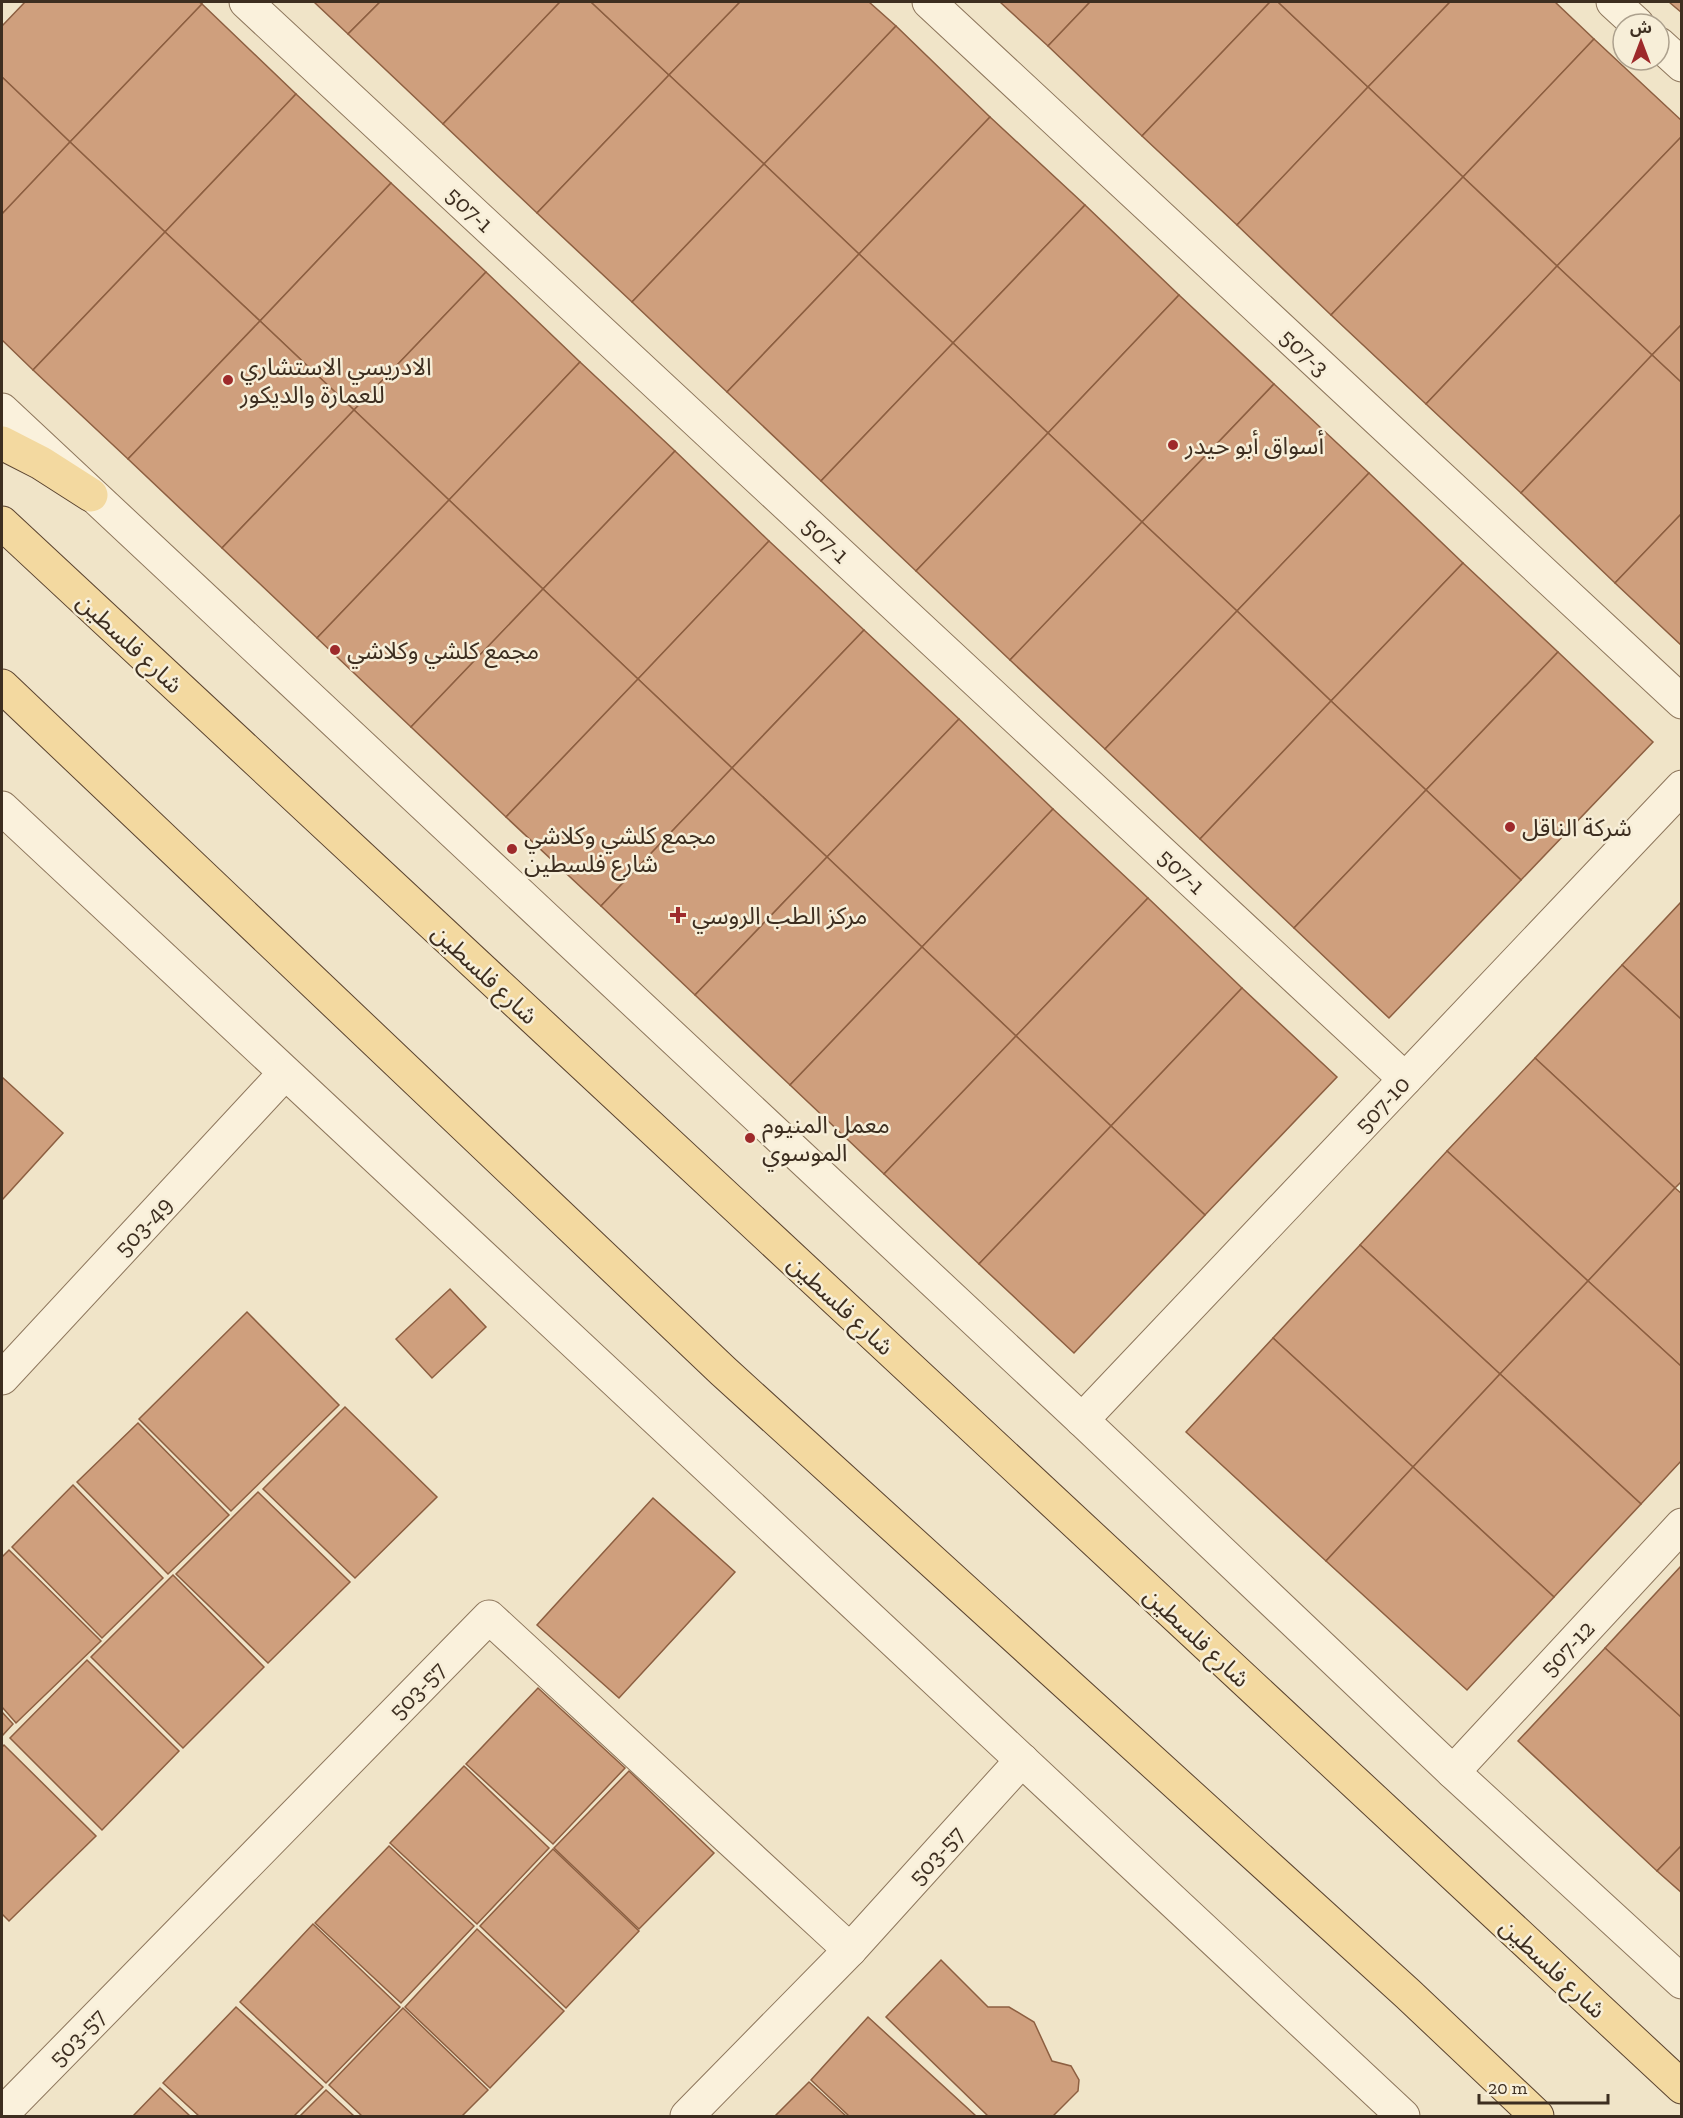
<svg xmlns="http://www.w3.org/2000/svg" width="1683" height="2118" font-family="'Zilla Slab','Noto Sans Arabic',serif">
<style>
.building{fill:#cf9f7d;stroke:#8d5f41;stroke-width:1.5}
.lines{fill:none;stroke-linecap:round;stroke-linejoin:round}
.minor-casing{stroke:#8d765c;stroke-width:35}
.primary-casing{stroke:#5b4430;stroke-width:35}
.minor{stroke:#faf1dc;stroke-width:33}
.primary{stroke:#f3d9a0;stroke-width:33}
.poi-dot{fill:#9e2a2b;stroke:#f7eed8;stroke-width:2}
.labels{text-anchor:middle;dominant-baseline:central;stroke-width:5;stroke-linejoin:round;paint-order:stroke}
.street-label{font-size:24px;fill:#3d2e20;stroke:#f7eed8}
.poi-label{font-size:24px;fill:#3d2e20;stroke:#f7eed8;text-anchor:start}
</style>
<rect width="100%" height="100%" fill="#f0e4c8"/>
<g class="building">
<path d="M25 2H199L202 4 70 142 2 77V26Z"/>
<path d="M314 2H380L348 34Z"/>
<path d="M380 2H560L443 124 348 34Z"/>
<path d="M560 2H591L669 75 537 213 443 124Z"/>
<path d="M591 2H740L669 75Z"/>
<path d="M740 2H869L896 26 764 164 669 75Z"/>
<path d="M1000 2H1090L1048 46Z"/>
<path d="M1090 2H1270L1142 136 1048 46Z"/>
<path d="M1270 2H1278L1368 87 1237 225 1142 136Z"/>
<path d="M1278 2H1450L1368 87Z"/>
<path d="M1450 2H1555L1594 39 1463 177 1368 87Z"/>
<path d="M1669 2H1682V13Z"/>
<path d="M202 4 296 94 165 232 70 142Z"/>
<path d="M896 26 990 117 859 254 764 164Z"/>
<path d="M1594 39 1682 121V136L1557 266 1463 177Z"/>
<path d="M669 75 764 164 632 302 537 213Z"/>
<path d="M2 77 70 142 2 214Z"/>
<path d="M1368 87 1463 177 1331 315 1237 225Z"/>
<path d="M296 94 391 183 260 321 165 232Z"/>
<path d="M990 117 1085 205 953 343 859 254Z"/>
<path d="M1682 136V324L1652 355 1557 266Z"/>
<path d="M70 142 165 232 33 370 2 340V214Z"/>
<path d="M764 164 859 254 727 392 632 302Z"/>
<path d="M1463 177 1557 266 1426 404 1331 315Z"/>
<path d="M391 183 486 272 354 410 260 321Z"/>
<path d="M1085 205 1179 295 1048 433 953 343Z"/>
<path d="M165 232 260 321 128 459 33 370Z"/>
<path d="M859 254 953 343 821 481 727 392Z"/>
<path d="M1557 266 1652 355 1521 493 1426 404Z"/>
<path d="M486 272 580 362 449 500 354 410Z"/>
<path d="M1179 295 1274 384 1142 522 1048 433Z"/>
<path d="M260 321 354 410 222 548 128 459Z"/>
<path d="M1682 324V383L1652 355Z"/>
<path d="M953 343 1048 433 916 571 821 481Z"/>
<path d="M1652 355 1682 383V513L1615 583 1521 493Z"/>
<path d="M580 362 675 451 543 589 449 500Z"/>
<path d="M1274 384 1369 473 1237 611 1142 522Z"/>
<path d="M354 410 449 500 317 638 222 548Z"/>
<path d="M1048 433 1142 522 1010 660 916 571Z"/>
<path d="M675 451 769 541 638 679 543 589Z"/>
<path d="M1369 473 1463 563 1331 701 1237 611Z"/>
<path d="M449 500 543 589 411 727 317 638Z"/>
<path d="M1682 513V646L1615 583Z"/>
<path d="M1142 522 1237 611 1105 749 1010 660Z"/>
<path d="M769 541 864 630 732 768 638 679Z"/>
<path d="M1463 563 1558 652 1426 790 1331 701Z"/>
<path d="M543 589 638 679 506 817 411 727Z"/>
<path d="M1237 611 1331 701 1200 839 1105 749Z"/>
<path d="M864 630 959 719 827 857 732 768Z"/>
<path d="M1558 652 1653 742 1521 880 1426 790Z"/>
<path d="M638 679 732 768 601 906 506 817Z"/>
<path d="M1331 701 1426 790 1294 928 1200 839Z"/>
<path d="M959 719 1053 809 922 947 827 857Z"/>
<path d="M732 768 827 857 695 995 601 906Z"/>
<path d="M1426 790 1521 880 1389 1018 1294 928Z"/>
<path d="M1053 809 1148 898 1016 1036 922 947Z"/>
<path d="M827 857 922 947 790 1085 695 995Z"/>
<path d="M1148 898 1242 988 1111 1126 1016 1036Z"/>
<path d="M1682 901V1020L1622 965Z"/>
<path d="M922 947 1016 1036 884 1174 790 1085Z"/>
<path d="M1622 965 1682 1020V1181L1675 1188 1535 1058Z"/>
<path d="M1242 988 1337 1077 1205 1215 1111 1126Z"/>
<path d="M1016 1036 1111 1126 979 1264 884 1174Z"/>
<path d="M1535 1058 1675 1188 1588 1281 1447 1151Z"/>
<path d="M2 1077 63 1133 2 1200Z"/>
<path d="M1111 1126 1205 1215 1074 1353 979 1264Z"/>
<path d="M1447 1151 1588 1281 1500 1374 1360 1245Z"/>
<path d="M1675 1188 1682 1194V1367L1588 1281Z"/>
<path d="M1360 1245 1500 1374 1413 1467 1273 1338Z"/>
<path d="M1588 1281 1682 1367V1460L1641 1504 1500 1374Z"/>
<path d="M450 1289 486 1327 432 1378 396 1339Z"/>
<path d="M247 1312 339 1405 231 1511 139 1419Z"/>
<path d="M1273 1338 1413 1467 1326 1561 1186 1432Z"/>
<path d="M1500 1374 1641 1504 1554 1597 1413 1467Z"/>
<path d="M345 1407 437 1497 355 1578 263 1489Z"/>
<path d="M138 1423 229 1515 168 1574 77 1482Z"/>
<path d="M1413 1467 1554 1597 1467 1690 1326 1561Z"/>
<path d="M73 1485 163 1578 102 1638 12 1547Z"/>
<path d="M258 1492 350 1582 268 1663 176 1574Z"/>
<path d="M653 1498 735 1572 619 1698 537 1625Z"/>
<path d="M9 1550 101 1641 16 1723 2 1707V1557Z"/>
<path d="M1682 1565V1718L1605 1648Z"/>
<path d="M173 1575 264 1667 183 1748 91 1657Z"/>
<path d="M1605 1648 1682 1718V1845L1657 1871 1518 1741Z"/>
<path d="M87 1660 179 1751 102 1830 10 1738Z"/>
<path d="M538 1688 625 1768 553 1844 466 1764Z"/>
<path d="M2 1712 13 1724 2 1736Z"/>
<path d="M4 1745 96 1836 9 1921 2 1914V1747Z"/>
<path d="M464 1766 549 1848 477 1924 390 1843Z"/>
<path d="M629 1771 714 1853 639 1929 554 1848Z"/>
<path d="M1682 1845V1893L1657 1871Z"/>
<path d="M389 1846 474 1926 401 2003 315 1923Z"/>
<path d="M553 1849 639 1931 566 2008 480 1926Z"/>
<path d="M313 1924 400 2007 326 2083 240 2002Z"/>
<path d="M477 1929 564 2011 490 2088 405 2007Z"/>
<path d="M941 1960 988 2007H1009L1034 2022 1052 2061 1071 2066 1079 2080 1078 2091 1053 2116H988L886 2017Z"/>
<path d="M236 2007 323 2087 294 2116H199L163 2083Z"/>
<path d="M403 2008 488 2090 462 2116H362L329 2085Z"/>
<path d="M868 2017 976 2116H849L811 2080Z"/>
<path d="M809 2082 846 2116H775Z"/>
<path d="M160 2088 190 2116H133Z"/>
<path d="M326 2090 354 2116H300Z"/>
</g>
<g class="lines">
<g class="minor-casing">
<g id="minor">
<path d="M246 2 1405 1079"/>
<path d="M929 2 1682 702"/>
<path d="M1613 2 1637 24"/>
<path d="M1659 44 1682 65"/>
<path d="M2 410 1082 1420 1453 1772 1682 1982"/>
<path d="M2 808 1403 2116"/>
<path d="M2 1378 285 1073"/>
<path d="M1082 1420 1682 787"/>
<path d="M1453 1772 1682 1525"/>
<path d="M2 2114 489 1617 850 1950"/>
<path d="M687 2116 850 1950 1022 1760"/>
</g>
</g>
<g class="primary-casing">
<g id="primary">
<path d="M2 443 41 463 91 495"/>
<path d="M2 523 1682 2087"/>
<path d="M2 686 723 1371 1408 1994 1537 2116"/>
</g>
</g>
<use href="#minor" class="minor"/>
<use href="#primary" class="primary"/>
</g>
<g class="poi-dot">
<circle cx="228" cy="380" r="6"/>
<circle cx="1173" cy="445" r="6"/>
<circle cx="335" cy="650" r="6"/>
<circle cx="1510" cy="827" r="6"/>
<circle cx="512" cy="849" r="6"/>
<path d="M675 906h6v6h6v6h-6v6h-6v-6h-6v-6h6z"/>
<circle cx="750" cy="1138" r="6"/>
</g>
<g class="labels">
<g class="street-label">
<text transform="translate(470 209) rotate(43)">507-1</text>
<text transform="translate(1305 352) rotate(43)">507-3</text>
<text transform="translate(826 540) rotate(43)">507-1</text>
<text transform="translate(130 643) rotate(43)">شارع فلسطين</text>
<text transform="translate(1182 871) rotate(43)">507-1</text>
<text transform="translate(485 974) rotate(43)">شارع فلسطين</text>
<text transform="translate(1382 1104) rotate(-47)">507-10</text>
<text transform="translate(143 1226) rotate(-47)">503-49</text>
<text transform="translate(841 1305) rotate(43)">شارع فلسطين</text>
<text transform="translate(1197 1637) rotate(43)">شارع فلسطين</text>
<text transform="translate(1567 1648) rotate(-47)">507-12</text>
<text transform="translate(417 1690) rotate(-46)">503-57</text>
<text transform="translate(936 1855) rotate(-48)">503-57</text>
<text transform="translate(1553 1968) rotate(43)">شارع فلسطين</text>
<text transform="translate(77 2037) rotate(-46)">503-57</text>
</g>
<g class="poi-label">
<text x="240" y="366">الادريسي الاستشاري<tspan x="240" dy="28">للعمارة والديكور</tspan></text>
<text x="1185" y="445">أسواق أبو حيدر</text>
<text x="347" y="650">مجمع كلشي وكلاشي</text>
<text x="1522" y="827">شركة الناقل</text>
<text x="524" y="835">مجمع كلشي وكلاشي<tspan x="524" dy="28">شارع فلسطين</tspan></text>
<text x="692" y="915">مركز الطب الروسي</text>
<text x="762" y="1124">معمل المنيوم<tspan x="762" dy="28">الموسوي</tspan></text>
</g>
</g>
<rect width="1683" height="2118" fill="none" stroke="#3d2e20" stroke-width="6"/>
<g transform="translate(1641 42)"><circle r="28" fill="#f7eed8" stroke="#ada18e" stroke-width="1.5"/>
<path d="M0-4.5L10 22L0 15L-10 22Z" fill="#9e2a2b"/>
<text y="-9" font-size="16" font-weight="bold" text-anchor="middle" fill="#3d2e20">ش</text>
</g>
<path d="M1479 2094v9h129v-9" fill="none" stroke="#3d2e20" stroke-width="3"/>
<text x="1488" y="2094" font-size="18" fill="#3d2e20" stroke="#f7eed8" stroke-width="4.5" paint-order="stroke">20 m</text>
</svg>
